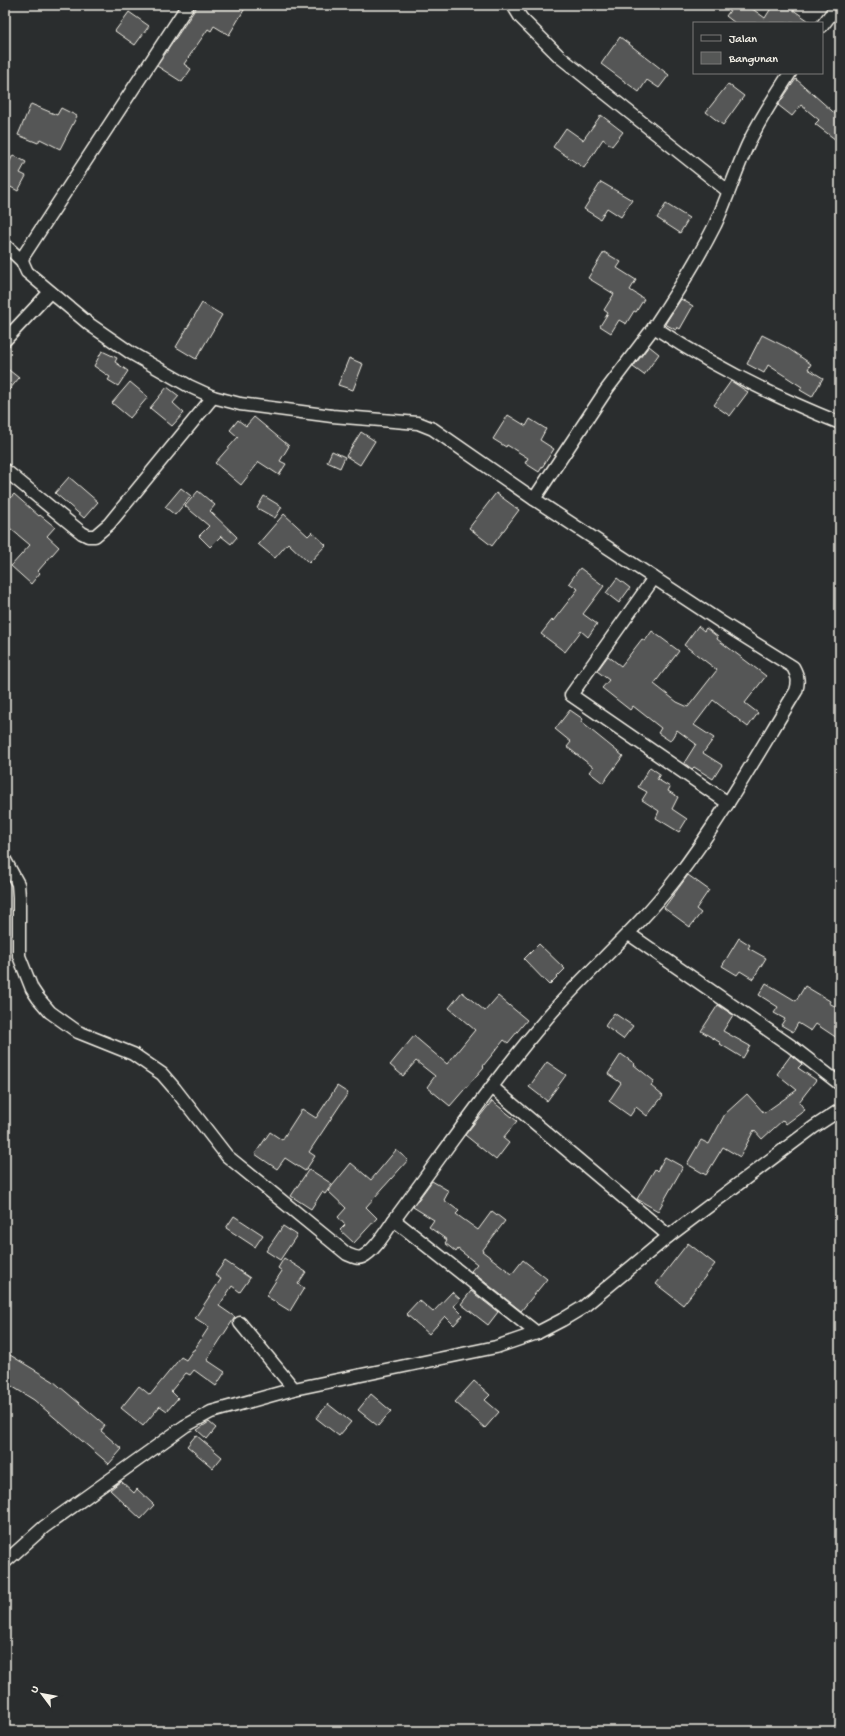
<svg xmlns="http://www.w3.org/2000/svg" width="845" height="1736" font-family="'Gochi Hand',sans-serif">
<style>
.building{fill:#555756;stroke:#f4f1e8}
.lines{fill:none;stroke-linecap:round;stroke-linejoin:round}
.minor-casing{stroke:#f4f1e8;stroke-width:15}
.minor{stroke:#2a2d2e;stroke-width:12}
</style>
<rect width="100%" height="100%" fill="#2a2d2e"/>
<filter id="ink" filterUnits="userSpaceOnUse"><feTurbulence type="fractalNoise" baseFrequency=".025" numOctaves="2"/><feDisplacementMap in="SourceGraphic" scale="8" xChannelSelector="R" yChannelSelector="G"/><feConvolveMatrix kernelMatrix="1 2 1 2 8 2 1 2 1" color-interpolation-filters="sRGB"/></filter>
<g filter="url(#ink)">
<g class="building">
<path d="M198 5H247L229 35 214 26 211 31 208 29 184 64 191 69 182 82 157 66Z"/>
<path d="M734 5H747L765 18 773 5H786L812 23H735L726 16Z"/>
<path d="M129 12 149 26 135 45 115 31Z"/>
<path d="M620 37 669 75 659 88 647 80 639 92 601 64Z"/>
<path d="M796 79 840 118V143L815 124 819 120 801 105 792 116 778 105Z"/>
<path d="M728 84 744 96 723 125 706 112Z"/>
<path d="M31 104 57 115 61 108 77 116 60 149 40 139 38 143 18 135Z"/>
<path d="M601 115 623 132 612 146 603 139 584 168 553 147 566 128 583 140Z"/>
<path d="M13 155 26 162 20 173 26 176 18 191 5 184V171Z"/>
<path d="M601 182 632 200 621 217 607 208 600 219 584 209Z"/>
<path d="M666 204 689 218 680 233 657 218Z"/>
<path d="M604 252 621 262 617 268 636 280 630 290 644 299 636 312 634 311 626 324 619 320 611 333 600 326 608 313 604 310 614 294 588 278Z"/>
<path d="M681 299 693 306 680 329 677 327 676 330 665 324Z"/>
<path d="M202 303 222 315 196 359 176 347Z"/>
<path d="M762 335 786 347 811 364 808 369 823 378 812 397 800 390 802 387 768 365 764 373 747 364Z"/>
<path d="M649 346 659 354 644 375 633 367Z"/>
<path d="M102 351 117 358 115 362 128 371 118 386 108 380 110 377 94 366Z"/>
<path d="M349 358 363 364 353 390 338 385Z"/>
<path d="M5 367 19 378 5 395Z"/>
<path d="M731 381 748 392 730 416 714 405Z"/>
<path d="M130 382 148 397 130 418 112 403Z"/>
<path d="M167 387 179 396 173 403 184 413 172 426 150 408Z"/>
<path d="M508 415 526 426 530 419 546 429 540 440 554 449 539 472 525 463 528 458 507 445 506 447 493 439Z"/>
<path d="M254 417 289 446 280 461 286 464 279 475 259 462 241 485 215 463 238 437 230 430 238 420 246 426Z"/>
<path d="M361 432 375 441 360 465 346 456Z"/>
<path d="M332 451 345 457 340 468 327 462Z"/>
<path d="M69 477 98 502 84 518 55 493Z"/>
<path d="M181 488 191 496 175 515 165 507Z"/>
<path d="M198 491 215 505 210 511 237 537 231 544 221 536 210 547 199 536 209 526 185 506Z"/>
<path d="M496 493 519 510 492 546 469 528Z"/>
<path d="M14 494 39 516 40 515 55 527 47 536 59 547 38 571 40 573 31 584 11 566 30 545 5 524V504Z"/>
<path d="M264 496 282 507 275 518 257 508Z"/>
<path d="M284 514 308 536 312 532 326 545 309 563 288 543 275 558 258 544Z"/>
<path d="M580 568 604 586 583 614 597 624 588 637 581 631 565 652 541 634 552 620 553 621 578 589 569 583Z"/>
<path d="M617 578 630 588 619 603 606 593Z"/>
<path d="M698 626 704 631 706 628 718 637 717 639 766 676 745 703 758 713 748 727 713 700 694 725 714 738 703 753 722 765 713 779 694 767 692 769 684 763 696 744 677 730 670 741 658 733 661 728 633 706 630 710 602 688 609 680 597 671 608 656 621 666 642 639 645 641 652 631 679 651 654 684 677 702 688 707 717 670 684 645Z"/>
<path d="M570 710 583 719 581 722 623 756 603 783 589 772 593 767 567 747 571 742 555 729Z"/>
<path d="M650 767 660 774 657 779 670 787 668 791 678 797 672 809 687 819 679 832 656 818 659 811 642 800 647 792 638 787Z"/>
<path d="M688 875 709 890 696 909 701 913 690 927 664 908Z"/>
<path d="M739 938 750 945 748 948 766 958 753 979 740 971 737 975 722 966Z"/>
<path d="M539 944 565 969 549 985 524 959Z"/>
<path d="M766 983 796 1001 805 986 830 1001 829 1003 840 1009V1040L816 1024 811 1031 798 1023 793 1032 781 1025 785 1019 774 1013 778 1007 759 995Z"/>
<path d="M462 992 485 1011 498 996 527 1020 508 1043 504 1040 483 1066 484 1067 450 1106 427 1087 435 1076 416 1061 403 1076 390 1065 414 1036 447 1064 475 1030 449 1008Z"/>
<path d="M718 1005 733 1015 723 1031 750 1046 743 1058 720 1044 721 1043 701 1031Z"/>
<path d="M614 1013 633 1026 623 1039 605 1026Z"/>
<path d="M621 1054 635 1064 634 1065 654 1081 651 1086 663 1096 647 1116 636 1107 630 1116 609 1101 621 1083 608 1074Z"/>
<path d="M791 1055 802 1064 798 1068 816 1080 799 1102 805 1110 786 1124 783 1120 762 1139 754 1130 740 1157 723 1147 706 1175 687 1164 701 1140 709 1144 725 1114 747 1094 764 1113 797 1090 777 1074Z"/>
<path d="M547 1062 566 1075 547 1101 529 1087Z"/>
<path d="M337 1086 348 1093 309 1152 315 1156 305 1171 285 1158 277 1169 255 1154 270 1132 282 1140 302 1109 316 1118Z"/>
<path d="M492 1101 517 1121 503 1138 509 1143 496 1160 465 1135Z"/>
<path d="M396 1150 408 1160 366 1207 377 1218 354 1243 340 1230 345 1225 338 1217 346 1208 328 1191 351 1163 371 1180Z"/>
<path d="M665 1157 683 1167 658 1211 637 1199 655 1169 657 1171Z"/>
<path d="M309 1169 332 1184 325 1194 322 1192 311 1209 291 1196Z"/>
<path d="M432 1181 449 1191 444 1200 459 1211 456 1214 478 1230 492 1211 505 1221 482 1251 512 1274 523 1260 547 1279 521 1311 471 1271 477 1264 458 1249 456 1252 445 1243 447 1240 429 1227 434 1220 413 1207Z"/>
<path d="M234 1216 263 1235 255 1247 226 1228Z"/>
<path d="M283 1226 297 1235 280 1260 266 1251Z"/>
<path d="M688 1243 715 1264 683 1305 656 1284Z"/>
<path d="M284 1258 306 1272 298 1284 304 1288 290 1311 266 1296 282 1271 278 1268Z"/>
<path d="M225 1261 250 1278 240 1292 232 1286 219 1306 235 1317 207 1360 225 1372 216 1386 194 1370 190 1375 186 1373 171 1391 178 1398 167 1411 160 1406 143 1426 121 1408 139 1386 150 1395 181 1357 186 1360 193 1350H194L209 1327 195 1318 221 1279 215 1275Z"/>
<path d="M471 1291 498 1312 488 1325 461 1304Z"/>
<path d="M452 1292 460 1299 454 1306 463 1315 454 1325 445 1316 429 1334 406 1314 419 1300 433 1312Z"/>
<path d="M5 1352 53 1381 105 1425 101 1431 122 1449 109 1464 34 1400 5 1382Z"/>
<path d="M474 1381 490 1395 485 1400 499 1412 485 1428 455 1402Z"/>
<path d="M371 1394 391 1411 378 1426 358 1410Z"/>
<path d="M328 1404 351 1422 339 1436 316 1418Z"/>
<path d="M209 1422 216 1428 207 1439 197 1430Z"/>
<path d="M196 1435 222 1457 213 1468 187 1446Z"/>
<path d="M121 1481 134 1493 137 1489 154 1505 141 1519 110 1490Z"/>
</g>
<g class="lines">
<g class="minor-casing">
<g id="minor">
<path d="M188 5 24 255 22 261 27 272 89 324 131 353 189 386 213 397 240 404 332 416 418 423 433 429 534 499"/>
<path d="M513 5 521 18 560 57 728 191"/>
<path d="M822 26 838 5"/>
<path d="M790 73C775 96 760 119 748 144 736 170 727 199 715 225 697 261 676 294 654 327 712 366 775 397 840 423"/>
<path d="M5 245 22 261"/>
<path d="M5 340 50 292"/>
<path d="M5 470 82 533 88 536H95L109 524 213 397"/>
<path d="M654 578 571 695 728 803"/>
<path d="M5 860 18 884 19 897V956L32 989 38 998 50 1012 78 1032 133 1054 162 1074 175 1089 227 1156 347 1254C352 1256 357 1259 362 1257 374 1252 387 1230 394 1220"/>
<path d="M629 934 791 1046 840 1084"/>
<path d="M492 1087 669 1236"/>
<path d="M240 1323 294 1389"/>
<path d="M537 1333 394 1220C446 1150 495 1078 552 1012 592 967 638 928 675 880 720 821 757 755 796 691 799 682 798 676 793 667L721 622 534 499 607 389 654 327"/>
<path d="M5 1562 44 1527 185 1426 211 1412 294 1389 496 1347 537 1333 562 1320 582 1308 669 1236 814 1127 840 1110"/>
</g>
</g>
<use href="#minor" class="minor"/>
</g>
</g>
<rect width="845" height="1736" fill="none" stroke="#2a2d2e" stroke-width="20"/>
<rect x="10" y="10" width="825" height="1716" fill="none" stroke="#f4f1e8" stroke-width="1.5" filter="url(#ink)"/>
<rect x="693" y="22" width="130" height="52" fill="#2a2d2e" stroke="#7b7b78"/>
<rect x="701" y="35" width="20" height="6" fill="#2a2d2e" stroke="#7b7b78"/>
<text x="729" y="42" font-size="12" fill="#f4f1e8">Jalan</text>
<rect x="701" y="52" width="20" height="12" fill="#555756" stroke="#7b7b78"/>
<text x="729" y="62" font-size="12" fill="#f4f1e8">Bangunan</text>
<g transform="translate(42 1694) rotate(302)" stroke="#2a2d2e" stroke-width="3" paint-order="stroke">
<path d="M0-3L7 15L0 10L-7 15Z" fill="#f4f1e8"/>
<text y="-6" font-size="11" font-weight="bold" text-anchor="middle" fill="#f4f1e8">U</text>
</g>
</svg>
